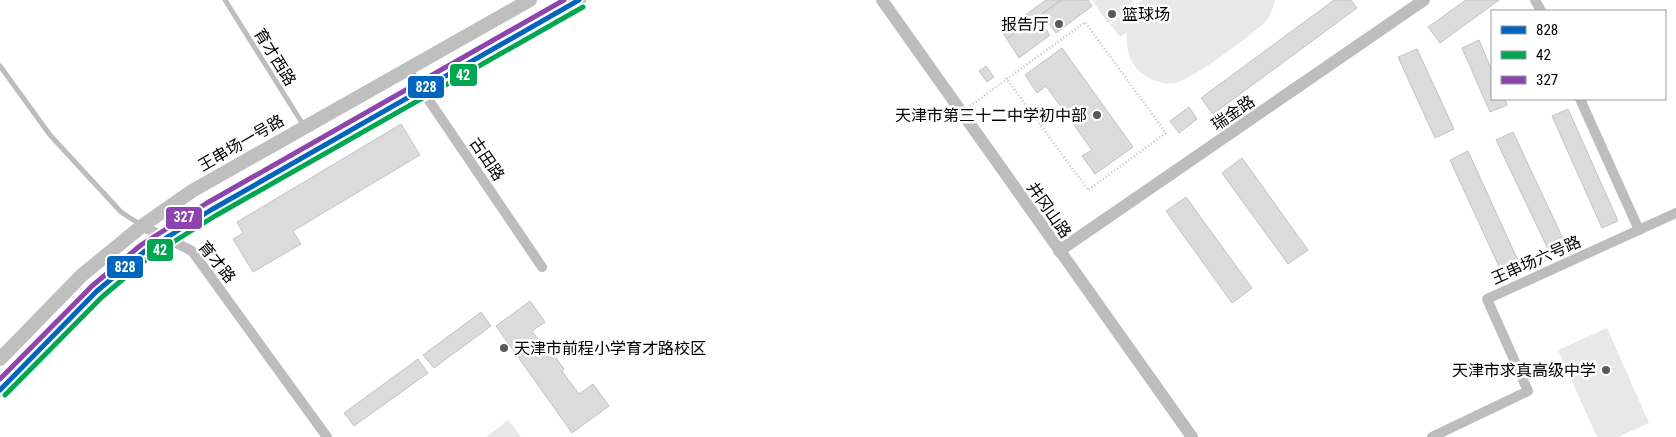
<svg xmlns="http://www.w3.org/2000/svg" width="1676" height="437" font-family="'Roboto Condensed','Noto Sans SC',sans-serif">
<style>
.green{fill:#e8e8e8}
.building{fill:#dbdbdb;stroke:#c3c3c3}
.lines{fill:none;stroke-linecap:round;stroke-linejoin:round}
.path{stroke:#c2c2c2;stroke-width:2.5;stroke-dasharray:1 2.5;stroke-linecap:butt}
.service{stroke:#bdbdbd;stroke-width:5}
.minor{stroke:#bdbdbd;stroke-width:10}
.tertiary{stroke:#bdbdbd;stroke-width:12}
.secondary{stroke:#bfbfbf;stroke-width:14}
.bus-1-casing{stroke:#fff;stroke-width:9}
.bus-2-casing{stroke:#fff;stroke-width:9}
.bus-3-casing{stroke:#fff;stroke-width:9}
.bus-1{stroke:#0065bd;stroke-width:5}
.bus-2{stroke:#00a651;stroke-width:5}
.bus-3{stroke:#8e44ad;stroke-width:5}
.poi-dot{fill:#595959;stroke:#fff;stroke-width:2}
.labels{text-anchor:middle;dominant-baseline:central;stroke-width:5;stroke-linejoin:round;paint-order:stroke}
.poi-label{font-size:16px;fill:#000;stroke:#fff;text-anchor:end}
.street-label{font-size:16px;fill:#000;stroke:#fff}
.line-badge{stroke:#fff;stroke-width:2}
.badge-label{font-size:14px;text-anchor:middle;font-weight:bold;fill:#fff}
</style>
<rect width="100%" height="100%" fill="#fff"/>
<g class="green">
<path d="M1092 0H1132L1135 4 1108 23Z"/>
<path d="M1143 0H1275C1273 9 1270 17 1263 24 1249 37 1191 81 1174 83 1161 85 1148 79 1139 71 1128 60 1126 46 1127 32L1120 37 1110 24Z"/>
<path d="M1607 328 1649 423 1618 437H1597L1558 350Z"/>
<path d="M508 420 521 437H486Z"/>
</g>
<g class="building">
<path d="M1046 0H1061L1007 39 1002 32Z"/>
<path d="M1062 0H1088L1092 6 1056 33 1042 14Z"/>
<path d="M1334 0H1351L1357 8 1213 114 1201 98Z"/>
<path d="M1466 0H1499L1440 43 1428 27Z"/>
<path d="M1037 18 1050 35 1019 58 1007 39Z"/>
<path d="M1479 40 1492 71V99H1505L1507 105 1490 112 1462 48Z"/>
<path d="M1062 48 1133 147 1095 174 1082 156 1092 150 1046 86 1037 93 1025 75Z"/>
<path d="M1417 49 1454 129 1435 138 1398 57Z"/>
<path d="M986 66 994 77 987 82 979 71Z"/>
<path d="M1189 107 1197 119 1179 133 1170 121Z"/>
<path d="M1568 109 1618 221 1602 228 1552 116Z"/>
<path d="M401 124 420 155 293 231 301 244 253 272 233 239 243 233 237 222Z"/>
<path d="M1513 132 1565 243 1549 251 1496 140Z"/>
<path d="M1468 151 1520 265 1502 273 1450 160Z"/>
<path d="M1242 158 1308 250 1288 264 1222 173Z"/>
<path d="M1186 197 1252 288 1232 303 1166 211Z"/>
<path d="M530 301 545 322 532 331 551 357 554 355 564 369 562 371 579 394 593 384 609 406 572 433 496 326Z"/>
<path d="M481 312 491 326 434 368 423 355Z"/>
<path d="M418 359 428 373 354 426 344 413Z"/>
</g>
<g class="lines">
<path class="path" d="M970 106 1085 22 1166 133 1088 190 1006 78"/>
<g class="service">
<path d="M225 0 304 126"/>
<path d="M0 66 50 135 121 212 141 225"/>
</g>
<g class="minor">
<path d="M1535 0 1541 11"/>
<path d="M407 68 542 267"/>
<path d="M1580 99 1639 230"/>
<path d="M142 226 192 251 327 437"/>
<path d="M1432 437 1528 391 1487 299 1676 213"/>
</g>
<g class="tertiary">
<path d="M882 0 1192 437"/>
<path d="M1059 251 1424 0"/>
</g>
<g class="secondary">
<path d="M0 359 82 275 142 226 192 191 530 0"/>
<path d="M0 390 97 291 145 251 211 210 579 0"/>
</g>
<g class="bus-1-casing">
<path id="bus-1" d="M0 390 97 291 145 251 211 210 579 0"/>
</g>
<g class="bus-2-casing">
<path id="bus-2" d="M5 395 102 297 149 257 215 216 583 7"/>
</g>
<g class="bus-3-casing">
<path id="bus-3" d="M0 379 92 286 141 245 207 203 564 0"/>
</g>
<use href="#bus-1" class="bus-1"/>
<use href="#bus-2" class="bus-2"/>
<use href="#bus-3" class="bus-3"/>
</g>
<g class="poi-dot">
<circle cx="1112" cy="14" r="5"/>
<circle cx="1059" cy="24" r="5"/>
<circle cx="1097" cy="115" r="5"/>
<circle cx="504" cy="348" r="5"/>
<circle cx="1606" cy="370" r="5"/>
</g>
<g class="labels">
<g class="poi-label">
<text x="1122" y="14" text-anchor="start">篮球场</text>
<text x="1049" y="24">报告厅</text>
<text x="1087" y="115">天津市第三十二中学初中部</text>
<text x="514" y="348" text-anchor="start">天津市前程小学育才路校区</text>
<text x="1596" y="370">天津市求真高级中学</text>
</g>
<g class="street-label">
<text transform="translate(275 57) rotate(58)">育才西路</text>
<text transform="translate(1233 113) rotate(-34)">瑞金路</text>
<text transform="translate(241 143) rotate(-30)">王串场一号路</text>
<text transform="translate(487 159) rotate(56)">古田路</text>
<text transform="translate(1049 210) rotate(55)">井冈山路</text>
<text transform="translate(1536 260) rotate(-24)">王串场六号路</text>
<text transform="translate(217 262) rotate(51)">育才路</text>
</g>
</g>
<g class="line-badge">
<rect x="449" y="63" width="29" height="24" rx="5" fill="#00a651"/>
<rect x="407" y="75" width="38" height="24" rx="5" fill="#0065bd"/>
<rect x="165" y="206" width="38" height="24" rx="5" fill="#8e44ad"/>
<rect x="146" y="238" width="28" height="24" rx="5" fill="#00a651"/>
<rect x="106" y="255" width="38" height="24" rx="5" fill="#0065bd"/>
</g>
<g class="badge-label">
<text x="463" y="80">42</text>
<text x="426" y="92">828</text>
<text x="184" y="222">327</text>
<text x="160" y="255">42</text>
<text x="125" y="272">828</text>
</g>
<rect x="1491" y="10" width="175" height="90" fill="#ffffff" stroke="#999999"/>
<rect x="1501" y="26" width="25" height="8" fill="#0065bd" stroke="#999999"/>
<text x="1536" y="35" font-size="15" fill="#000000">828</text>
<rect x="1501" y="51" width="25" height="8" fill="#00a651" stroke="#999999"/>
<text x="1536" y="60" font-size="15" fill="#000000">42</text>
<rect x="1501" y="76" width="25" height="8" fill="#8e44ad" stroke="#999999"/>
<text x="1536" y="85" font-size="15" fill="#000000">327</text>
</svg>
